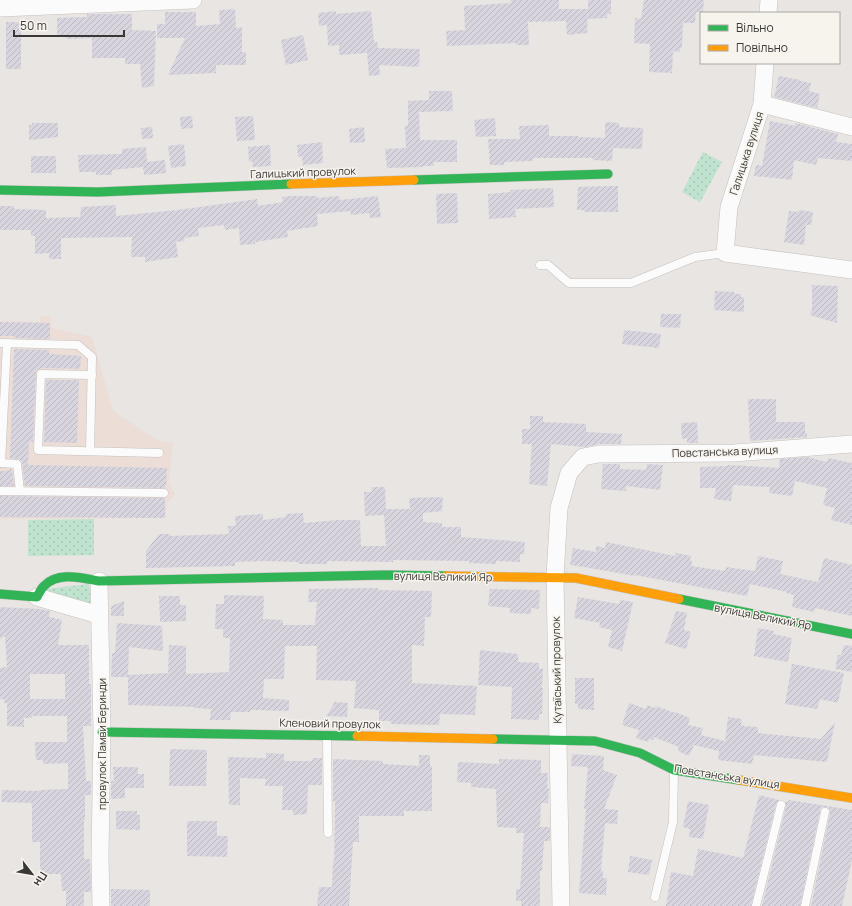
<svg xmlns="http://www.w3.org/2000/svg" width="852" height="906" font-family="Manrope,sans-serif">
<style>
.industrial{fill:#ecddd7}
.green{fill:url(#green-dots)}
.building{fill:url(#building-hatch);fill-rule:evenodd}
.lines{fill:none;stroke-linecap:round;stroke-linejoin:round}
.lane-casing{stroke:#c4c1bf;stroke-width:9}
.street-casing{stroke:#c4c1bf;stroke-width:18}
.fast-casing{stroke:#c4c1bf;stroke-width:10}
.slow-casing{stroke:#c4c1bf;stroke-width:10}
.lane{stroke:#fcfbfb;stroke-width:8}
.street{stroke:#fcfbfb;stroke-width:17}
.fast{stroke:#30b455;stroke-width:9}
.slow{stroke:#ff9f0a;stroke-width:9}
.labels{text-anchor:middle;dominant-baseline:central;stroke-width:3;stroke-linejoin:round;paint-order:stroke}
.street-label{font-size:11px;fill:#3a3836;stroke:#f7f3ed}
</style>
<defs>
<pattern id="green-dots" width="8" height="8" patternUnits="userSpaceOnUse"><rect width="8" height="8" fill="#bfe3cf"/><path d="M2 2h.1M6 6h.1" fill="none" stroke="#a5c4b2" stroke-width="1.8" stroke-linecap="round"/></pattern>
<pattern id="building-hatch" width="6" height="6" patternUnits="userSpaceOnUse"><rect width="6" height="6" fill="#d8d5df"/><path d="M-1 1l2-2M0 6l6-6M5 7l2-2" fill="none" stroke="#bab8c0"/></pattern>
</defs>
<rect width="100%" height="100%" fill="#e8e5e2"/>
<path class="industrial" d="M41 316H51L52 328 92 337 113 411 158 441 173 443 169 483 175 494 167 503 166 518 0 519V321L40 322Z"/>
<g class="green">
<path d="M703 152 722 162 700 202 682 192Z"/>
<path d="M94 519V555L28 556V520Z"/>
<path d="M88 584 94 595 89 605 51 599 46 589Z"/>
</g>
<g class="building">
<path d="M511 0H559V9H588V0H611V14H607V18L588 19V10L587 33 567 35 566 21 528 22 529 45H516V43L447 46 446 31 465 30 464 6 511 3Z"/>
<path d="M644 0H704L703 12H696L695 23H683L682 48H680V52L673 51 672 73 649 72 650 44 634 43 635 18 641 19Z"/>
<path d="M235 9 236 28 242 27V52H246V65H216V73L168 75 185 38H157V24H165V12H196V26L220 24 219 10Z"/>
<path d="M336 11V14L371 11 374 42H377L378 48 420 49 419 67 379 65 380 75 369 76 367 53 339 55V45L328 46 327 25 319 26 318 13Z"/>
<path d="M87 14H132V30L156 31 154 86 142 88 140 64H125V58H92V38L67 39 66 35H57V18L87 17Z"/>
<rect x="6" y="22" width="15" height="47"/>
<path d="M303 35 308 60 286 65 281 40Z"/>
<path d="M779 76 800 80V81L811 83 809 91 820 94 817 108 774 97Z"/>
<path d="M429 91H452L453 111 419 112 420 140H457V162H434V166H423V167L387 168 385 149 406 148 405 126H408V101L429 100Z"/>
<path d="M192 116 193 128 181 129 180 117Z"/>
<path d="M253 116 255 140 237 141 235 117Z"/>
<path d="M495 118 496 136 476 137 474 120Z"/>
<path d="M770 121 795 126V123L838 134 836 142 852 144V161L818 158 816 165 794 160 792 180 754 176 756 165 762 166Z"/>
<path d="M605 122 619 123V127L643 128 642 149 613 148 612 161 593 160V158H533V161L504 162V165H490L488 139H520L519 126 549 125V136H578V137L605 138Z"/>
<path d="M32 123H58V137L29 140V125H32Z"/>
<path d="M152 127 153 138 142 139 141 128Z"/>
<path d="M364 127 365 142 350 143 349 129Z"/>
<path d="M322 142 323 163 303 165 302 156 298 157 297 145Z"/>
<path d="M184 144 186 166 171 168 168 146Z"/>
<path d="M270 145 271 166 253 167 252 161 249 162 248 147Z"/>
<path d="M146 147 147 162 165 160 166 173 144 175 143 167 112 170V175H96V172H79L78 155 122 154V149Z"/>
<rect x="31" y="156" width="25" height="17"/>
<path d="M610 186H618V212H584V210H577L578 187Z"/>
<path d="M553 188 554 207 515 209 516 217 489 219 488 194 511 192 510 190Z"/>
<path d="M457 193 458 223 437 224 436 194Z"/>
<path d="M290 196H317V198L339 196 340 200 378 196 381 217 370 218 369 213 351 215 350 211 317 214 318 226 287 231 288 237 255 242V244L240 245 239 228 225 230 224 225 198 228 199 236 184 238 185 241 176 242 178 257 145 262V257H131L132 237 61 238V259H49V253L35 254V236H31V230H0V206H14V209L46 210V218L80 217 81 207 116 205V216L178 210 257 199 258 206 283 202 282 197Z"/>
<path d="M799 210 813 212 811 225H806L804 245 784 242 789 211 799 212Z"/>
<path d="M812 285 838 286 837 323 810 315 812 310Z"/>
<path d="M715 291 734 292V294H741V297H744V312L714 310Z"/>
<path d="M661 314H681L680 328 660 327Z"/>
<path d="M0 322 50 323V339L14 338V336H0Z"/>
<path d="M624 330 661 334 659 348 622 344Z"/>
<path d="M14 349 49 350V354L81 356 80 369 41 368 36 371 33 442H29L28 465 167 468 166 486H165V488L25 486 22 461 18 459 10 458Z"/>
<path d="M46 380H79L77 443 44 442Z"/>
<path d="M748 399H776V422H805V433H807V437L750 441Z"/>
<path d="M530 416H543V422L586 424V432L622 434 621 444H599L585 447 551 444 547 486 529 484 532 444H522V429H530Z"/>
<path d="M697 422 698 443H687V438L682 439 681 423Z"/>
<path d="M807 457 827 462 828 458 852 463V525L831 520 835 508 823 505 827 488 795 481 792 496 769 493 770 487 733 485 731 501 714 499 716 488H700V467L728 466V465L779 468 780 459Z"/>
<path d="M603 464H620V469L646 470 647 464 663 465 660 490 626 486V491L601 489Z"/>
<path d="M9 469H12L14 486H0V471H9Z"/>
<path d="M371 487H385L386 509H410L409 498 443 497 442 511 423 513V522L442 523V527H461V537L525 542 524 554H520V562L496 561V564L469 563 470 561 393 560V562L327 561V564H298V562L264 561 235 562V566L146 568V551L159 534H170V536L229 534 228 526H236L235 516 263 514V520L286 517V514L303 513 304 523 338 520H360L361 546H386L384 515 365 516 364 492H372Z"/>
<path d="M0 496 165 498V518L0 517Z"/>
<path d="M606 542 675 556 676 553 691 556 690 560 692 561 691 566 725 571 726 567 755 571 758 556 783 561 780 574 818 582 824 558 852 565V616L815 608 814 612 792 607 794 595 786 593 787 592 750 584 747 596 635 575V576L578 566 570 565 573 548 596 552V546L605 548Z"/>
<path d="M372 588H378V590L432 591 431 617H425L424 646 412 645V683L477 686 475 715 440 714 439 725 390 724 391 721H379V710L354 708 356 681 316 680 317 646H285L284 679H264L263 698 289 700V711L250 710V712H231L230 720H210L211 709 194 708V707L128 705V677H111L112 653H115L117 623 162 626 163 651 129 647 128 675 168 673 169 645 186 646V674L229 672 230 638H223V629H215L216 604H224V595L264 596 263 619 283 620V625H315L317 602H308L309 589Z"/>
<path d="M490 589 540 590 539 609 531 608V614L510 613V608L488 606Z"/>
<path d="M159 596H180V605H186V621L160 622Z"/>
<path d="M578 597 619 604 620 600 633 602 622 651 608 647 612 630 599 627 600 623 574 618Z"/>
<path d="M124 601V616H111V606Z"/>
<path d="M0 607 39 609 50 611 49 617 62 620 58 645H89V684H91V726H83L86 781H91V795H85V820H84V859H90L91 892H84V906H66V891H62L61 874H40V842H32V803L1 802 2 790 39 791V790L68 789V763L43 764V760H36L35 742H67V716H32V718H24V727L7 726V703H4V699H0V668L7 667 5 636 0 639ZM30 674H65V699H30Z"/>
<path d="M676 611 687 613 684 630 691 632 686 649 665 643Z"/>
<path d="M758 628 774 631 773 634 792 638 788 662 754 656Z"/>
<path d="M844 645 852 646V672L835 669 838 655H841Z"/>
<path d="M480 650 518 654V662L539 663V669H543L542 688H543L542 714H539V720L511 719 512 687 478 685Z"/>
<path d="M792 664 844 673 838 703 820 699 817 709 785 704Z"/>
<path d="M575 678H594V710L578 709V704H575Z"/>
<path d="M335 702 348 703 347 717 326 716Z"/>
<path d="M629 703 646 709 647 705 655 708 656 706 675 713V712L690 718 688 725 703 728 701 735 725 741 728 717 742 719 741 724 743 726 758 727V733L821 739 835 722 827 762 754 755 752 764 718 760 719 751 694 745 689 756 678 751 679 747 654 737 653 740 649 739 648 742 636 738 639 730 622 725Z"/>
<path d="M170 749 207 750 206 786H169Z"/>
<path d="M266 753 284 754V761H312L313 758H322V785H308L307 814 293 815V810H282L283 786H265L266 779 240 778V805H229L228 757 266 758Z"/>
<path d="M572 754 604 756 603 770 617 775 604 809 618 810 617 824 605 823 601 871H603V878H607L606 895 579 893 586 809H584L588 767 571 766Z"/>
<path d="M419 755H430V766H432V811H404V816H359V842H353L349 906H317L319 887H332L333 861H334L335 801H333V759L383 761V764L419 766Z"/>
<path d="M499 759 541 760V773H548L547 788H549L548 803H541L540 827H550V841H544L542 871H540V906H521V901H516V889H520L524 833H516V828L497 827 496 789 471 787V783L457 782 458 762 499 764Z"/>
<path d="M113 767H138V774H144V788H125V798L111 799V781H114Z"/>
<path d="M759 795 779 800 776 804 751 906H666L671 872 693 876 698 849 743 858Z"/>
<path d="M789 800 852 810V860L842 906H811L830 813 829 808 826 807 821 808 820 811 800 906H762L786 806 785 802H788Z"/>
<path d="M688 801 709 805 703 839 689 837 690 829 683 827Z"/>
<path d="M116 811H137V815H140V830L116 829Z"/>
<path d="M187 821H217V836H228L227 857 187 856Z"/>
<path d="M630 856 652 860 649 875 628 872Z"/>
<path d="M111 889 150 890V906H111Z"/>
</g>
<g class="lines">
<g class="lane-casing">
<g id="lane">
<path d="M540 265H548L569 283H631L695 257 725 253"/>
<path d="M0 343 78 345 92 357 90 451"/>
<path d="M92 375 41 374 38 450 159 453"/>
<path d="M0 463 17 464 20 491"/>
<path d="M1 463 7 343"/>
<path d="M0 491 164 493"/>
<path d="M327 736 328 833"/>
<path d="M655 897 673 822 674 770"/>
<path d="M756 906 781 805"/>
<path d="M805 906 825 812"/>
</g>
</g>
<g class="street-casing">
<g id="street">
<path d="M0 8 193 0"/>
<path d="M768 13 769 0"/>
<path d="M765 63 762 104 729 207 725 253 852 270"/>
<path d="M762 104 852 127"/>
<path d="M99 581 102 732 100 856 101 906"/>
<path d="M37 597 99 615"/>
<path d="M561 906 555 577 559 508 569 473 583 457 599 454 734 453 852 444"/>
</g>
</g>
<g class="fast-casing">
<g id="fast">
<path d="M414 180 608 174"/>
<path d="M0 190 98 192 291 184"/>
<path d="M0 594 37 597C39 593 41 589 44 586 58 571 82 578 99 581L385 575 446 576"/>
<path d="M679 599 852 634"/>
<path d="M102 732 357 736"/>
<path d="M493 739 595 741 640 753 674 770 739 780"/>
</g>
</g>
<g class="slow-casing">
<g id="slow">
<path d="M291 184 414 180"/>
<path d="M446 576 576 578 679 599"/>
<path d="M357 736 493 739"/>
<path d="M739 780 852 798"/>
</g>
</g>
<use href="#lane" class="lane"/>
<use href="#street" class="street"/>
<use href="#fast" class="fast"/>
<use href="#slow" class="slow"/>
</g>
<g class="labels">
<g class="street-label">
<text transform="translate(746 153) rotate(-72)">Галицька вулиця</text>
<text transform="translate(303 172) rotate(-2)">Галицький провулок</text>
<text transform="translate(725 451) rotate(-2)">Повстанська вулиця</text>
<text transform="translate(443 576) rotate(1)">вулиця Великий Яр</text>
<text transform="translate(763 616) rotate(11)">вулиця Великий Яр</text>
<text transform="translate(556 670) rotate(-91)">Кутаїський провулок</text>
<text transform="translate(330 723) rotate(1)">Кленовий провулок</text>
<text transform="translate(101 744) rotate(-90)">провулок Памви Беринди</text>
<text transform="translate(727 776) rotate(9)">Повстанська вулиця</text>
</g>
</g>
<rect x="700" y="12" width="140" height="52" fill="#f7f3ed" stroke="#aba8a4"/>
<rect x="708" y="25" width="20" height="6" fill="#30b455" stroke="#aba8a4"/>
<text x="736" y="32" font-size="12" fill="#3a3836">Вільно</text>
<rect x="708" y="45" width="20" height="6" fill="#ff9f0a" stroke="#aba8a4"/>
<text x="736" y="52" font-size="12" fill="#3a3836">Повільно</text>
<g transform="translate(32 874) rotate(121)" stroke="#f7f3ed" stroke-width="3" paint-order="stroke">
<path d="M0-3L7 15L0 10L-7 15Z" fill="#3a3836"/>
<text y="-6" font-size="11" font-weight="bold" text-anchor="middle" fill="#3a3836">Пн</text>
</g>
<path d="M14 30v6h110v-6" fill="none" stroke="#3a3836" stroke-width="2"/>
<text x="20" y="30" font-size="12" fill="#3a3836" stroke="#f7f3ed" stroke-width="3" paint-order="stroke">50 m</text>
</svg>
